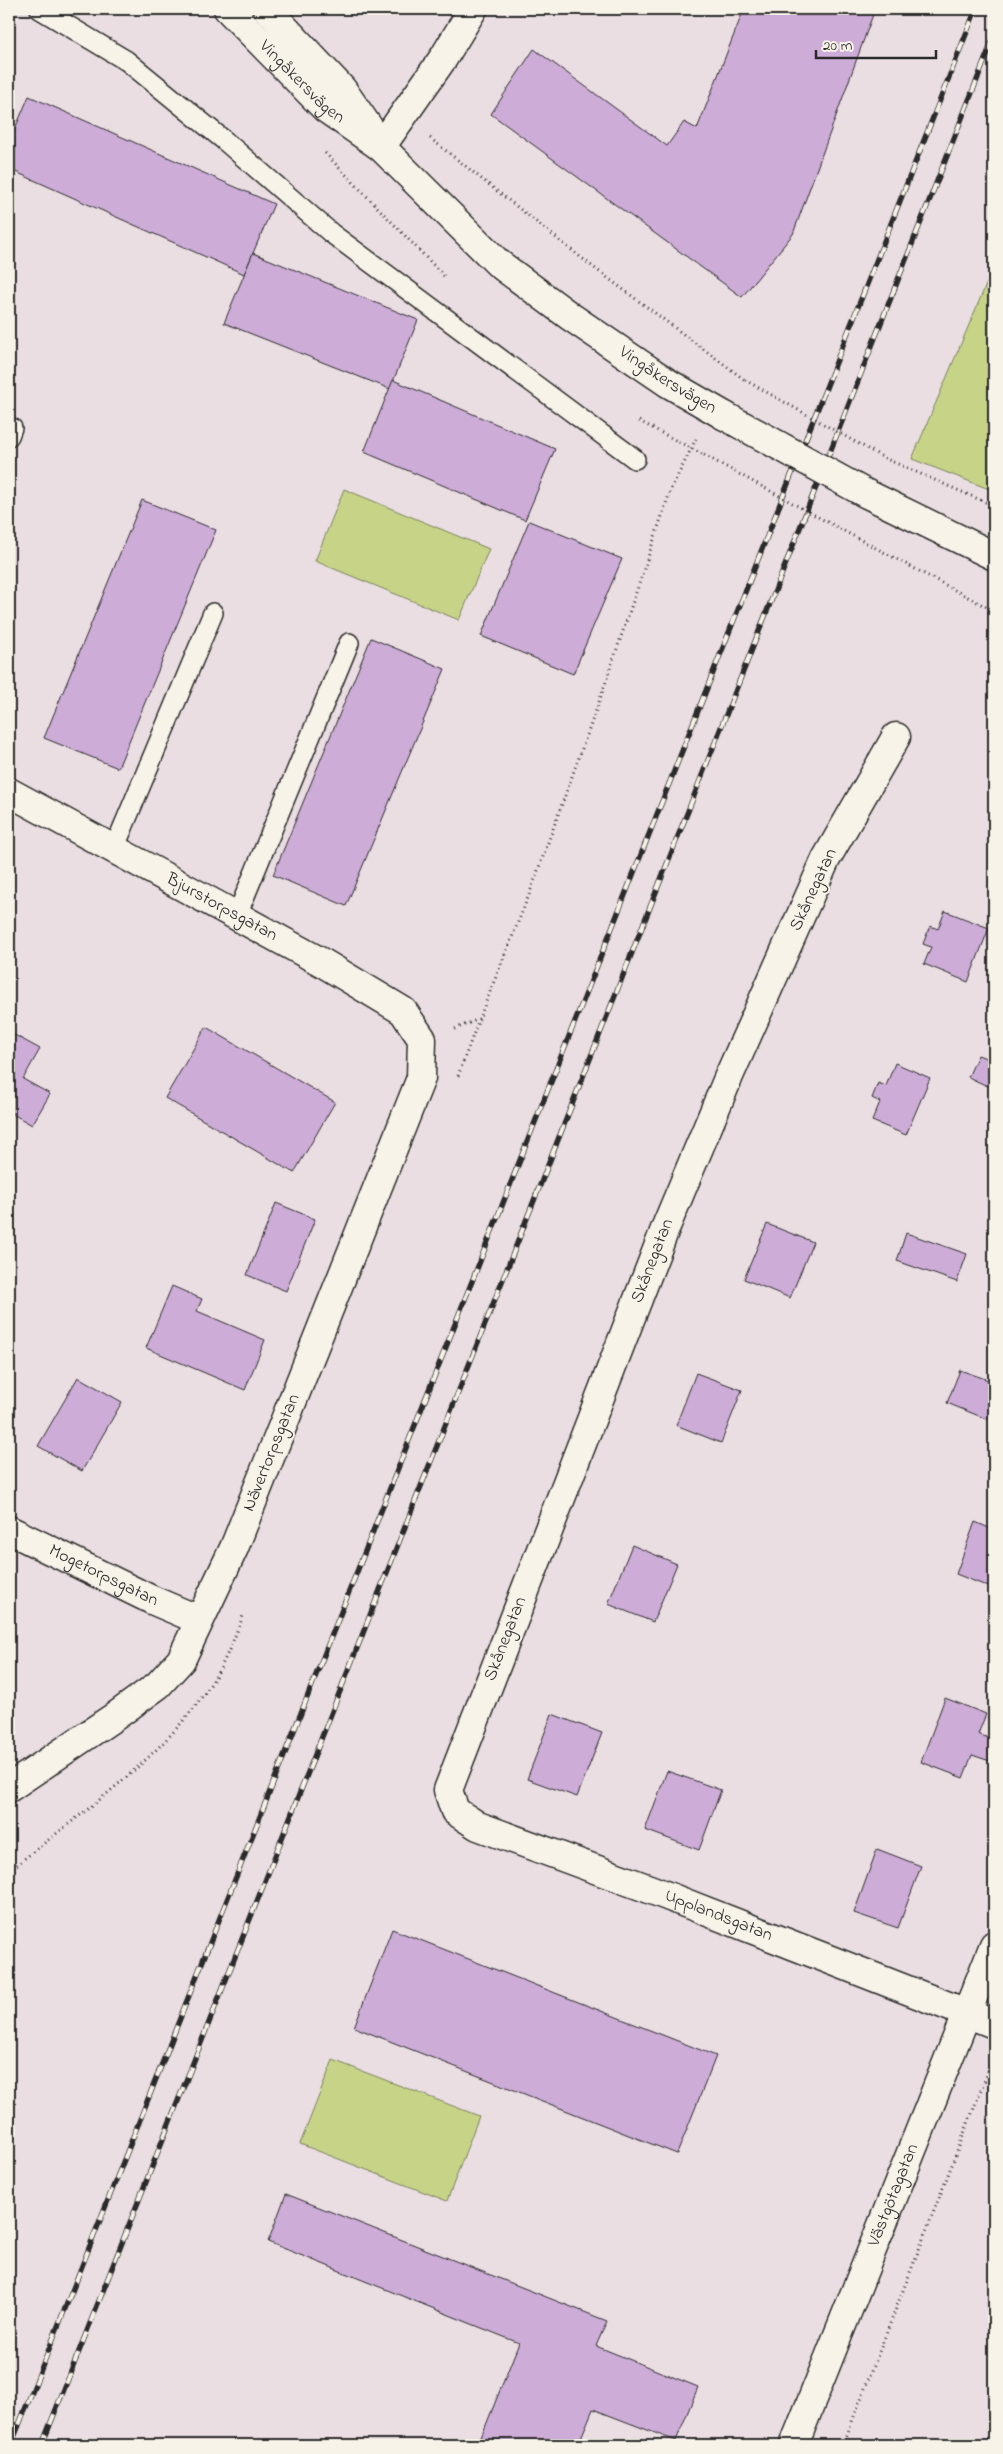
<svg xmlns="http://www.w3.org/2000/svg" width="1003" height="2454" font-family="'Indie Flower',sans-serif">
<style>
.green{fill:#c7d488;stroke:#79805a}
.building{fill:#cdacd8;stroke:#2b2b2b}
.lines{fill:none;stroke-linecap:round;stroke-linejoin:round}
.service-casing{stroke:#2b2b2b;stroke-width:22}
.minor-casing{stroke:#2b2b2b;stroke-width:31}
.secondary-casing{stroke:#2b2b2b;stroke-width:31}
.path{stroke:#2b2b2b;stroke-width:3;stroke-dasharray:1 4;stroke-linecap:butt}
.service{stroke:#f7f3e8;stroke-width:19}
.minor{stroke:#f7f3e8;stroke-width:28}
.secondary{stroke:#f7f3e8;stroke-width:28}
.rail-casing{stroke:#2b2b2b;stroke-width:5.5}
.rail{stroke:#f7f3e8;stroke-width:4;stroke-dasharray:11;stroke-linecap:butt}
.secondary-bridge-casing{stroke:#2b2b2b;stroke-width:31;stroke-linecap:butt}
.path-bridge{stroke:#2b2b2b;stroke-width:3;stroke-dasharray:1 4;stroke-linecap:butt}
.secondary-bridge{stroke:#f7f3e8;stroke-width:28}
.labels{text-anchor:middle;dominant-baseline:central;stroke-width:4;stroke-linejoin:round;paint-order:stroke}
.street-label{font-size:18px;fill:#2b2b2b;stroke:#f7f3e8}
</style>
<rect width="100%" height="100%" fill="#eadee3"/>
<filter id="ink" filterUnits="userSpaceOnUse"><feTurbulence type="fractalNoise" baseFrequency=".02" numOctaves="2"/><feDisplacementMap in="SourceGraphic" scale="10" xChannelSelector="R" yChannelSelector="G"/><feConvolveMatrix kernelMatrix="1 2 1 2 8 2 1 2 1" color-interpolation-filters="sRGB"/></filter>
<g filter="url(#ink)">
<g class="green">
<path d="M994 266V491L912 459Z"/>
<path d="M344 489 489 549 459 620 315 561Z"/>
<path d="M333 2060 479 2116 447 2201 300 2144Z"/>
</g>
<g class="building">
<path d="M744 9H875L793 234 742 297 491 114 534 49 667 146 684 122 697 129Z"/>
<path d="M29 96 274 204 244 274 9 169V143Z"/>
<path d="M253 253 418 320 390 389 224 323Z"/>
<path d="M393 380 555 449 525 520 364 452Z"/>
<path d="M142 500 216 530 118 768 44 738Z"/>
<path d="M529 521 622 559 573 674 481 636Z"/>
<path d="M371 638 445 669 346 906 273 875Z"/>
<path d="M945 911 989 928 968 982 924 964 931 947 923 944 930 926 938 929Z"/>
<path d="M206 1027 335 1102 294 1173 165 1098Z"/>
<path d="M9 1032 40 1049 23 1079 50 1094 32 1125 9 1112Z"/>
<path d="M978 1055 994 1061V1089L968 1077Z"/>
<path d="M895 1063 930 1078 906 1135 872 1121 880 1102 872 1098 878 1083 886 1086Z"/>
<path d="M276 1203 315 1219 286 1291 247 1275Z"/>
<path d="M767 1224 813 1242 790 1298 744 1279Z"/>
<path d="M906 1233 967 1254 957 1282 897 1261Z"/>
<path d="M172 1286 202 1299 197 1311 265 1340 245 1390 146 1348Z"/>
<path d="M960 1370 994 1382V1422L947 1403Z"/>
<path d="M696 1373 742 1390 721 1443 676 1425Z"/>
<path d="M78 1377 122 1402 82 1471 38 1446Z"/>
<path d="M975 1522 994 1530V1589L956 1574Z"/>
<path d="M632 1545 677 1564 653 1622 608 1604Z"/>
<path d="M945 1698 986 1714 978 1734 994 1740V1749L990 1761 972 1755 963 1778 921 1762Z"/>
<path d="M552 1714 602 1733 577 1797 527 1779Z"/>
<path d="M667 1771 721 1790 699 1850 645 1830Z"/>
<path d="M877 1849 921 1866 898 1928 854 1913Z"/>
<path d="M392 1929 716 2056 677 2154 354 2027Z"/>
<path d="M286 2194 607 2321 596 2346 698 2387 676 2441 593 2409 578 2445H478L519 2343 268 2242Z"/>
</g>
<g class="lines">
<g class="service-casing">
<g id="service">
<path d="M40 9 127 61 225 141 331 233 635 459"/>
<path d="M9 436 12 428"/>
<path d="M114 849 213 613"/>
<path d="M237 915 349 643"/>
</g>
</g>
<g class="minor-casing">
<g id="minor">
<path d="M381 147 444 57 473 9"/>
<path id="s1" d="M896 737 826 859 729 1076 667 1224 448 1790 455 1811 478 1826 652 1890 994 2024"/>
<path id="s2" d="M9 792 323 963 403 1011 422 1039 421 1078 234 1548 181 1660 158 1685 117 1715 9 1788"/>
<path id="s3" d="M9 1530 152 1600 199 1620"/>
<path id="s4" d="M794 2445 994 1945"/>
</g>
</g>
<g class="secondary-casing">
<g id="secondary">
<path id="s5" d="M228 9 325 108 381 147 498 263 571 317 668 383 725 416"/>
<path d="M267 9 342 89 374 135"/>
<path d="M865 493 994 556"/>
</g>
</g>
<g class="path">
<path d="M186 9 193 15"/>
<path d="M430 138 593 267 745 380"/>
<path d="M325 153 444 276"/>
<path d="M639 421 704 455"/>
<path d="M884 458 994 506"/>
<path d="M844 531 994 611"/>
<path d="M455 1029 479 1019 529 895 599 702 671 489 696 439"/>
<path d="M458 1076 479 1019"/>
<path d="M9 1871C79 1814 166 1757 214 1679 226 1659 236 1635 244 1613"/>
<path d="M843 2445 993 2059"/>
</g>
<use href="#service" class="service"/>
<use href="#minor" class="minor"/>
<use href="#secondary" class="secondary"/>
<g class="rail-casing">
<g id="rail">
<path d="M11 2445 976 9"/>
<path d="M42 2445 994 37"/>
</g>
</g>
<use href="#rail" class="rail"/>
<g class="secondary-bridge-casing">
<path id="secondary-bridge" d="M725 416 865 493"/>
</g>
<g class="path-bridge">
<path d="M745 380 884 458"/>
<path d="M704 455 844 531"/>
</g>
<use href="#secondary-bridge" class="secondary-bridge"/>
</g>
</g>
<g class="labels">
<g class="street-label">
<text stroke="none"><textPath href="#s5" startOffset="104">Vingåkersvägen</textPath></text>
<text stroke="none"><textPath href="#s5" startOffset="578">Vingåkersvägen</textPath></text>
<text transform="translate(814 890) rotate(-65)">Skånegatan</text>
<text stroke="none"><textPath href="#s2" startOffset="242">Bjurstorpsgatan</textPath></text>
<text transform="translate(653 1261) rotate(-69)">Skånegatan</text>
<text transform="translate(272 1453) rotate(-68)">Nävertorpsgatan</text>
<text stroke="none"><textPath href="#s3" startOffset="105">Mogetorpsgatan</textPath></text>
<text transform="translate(506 1639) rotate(-69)">Skånegatan</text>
<text stroke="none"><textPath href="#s1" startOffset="1452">Upplandsgatan</textPath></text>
<text stroke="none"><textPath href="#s4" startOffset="269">Västgötagatan</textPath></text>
</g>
</g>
<rect width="1003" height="2454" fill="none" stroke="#f7f3e8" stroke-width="30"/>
<rect x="15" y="15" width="973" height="2424" fill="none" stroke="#2b2b2b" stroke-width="2" filter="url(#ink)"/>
<path d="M816 50v8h120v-8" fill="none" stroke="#2b2b2b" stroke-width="2.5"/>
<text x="823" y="50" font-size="15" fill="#2b2b2b" stroke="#f7f3e8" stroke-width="4" paint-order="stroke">20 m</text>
</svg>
